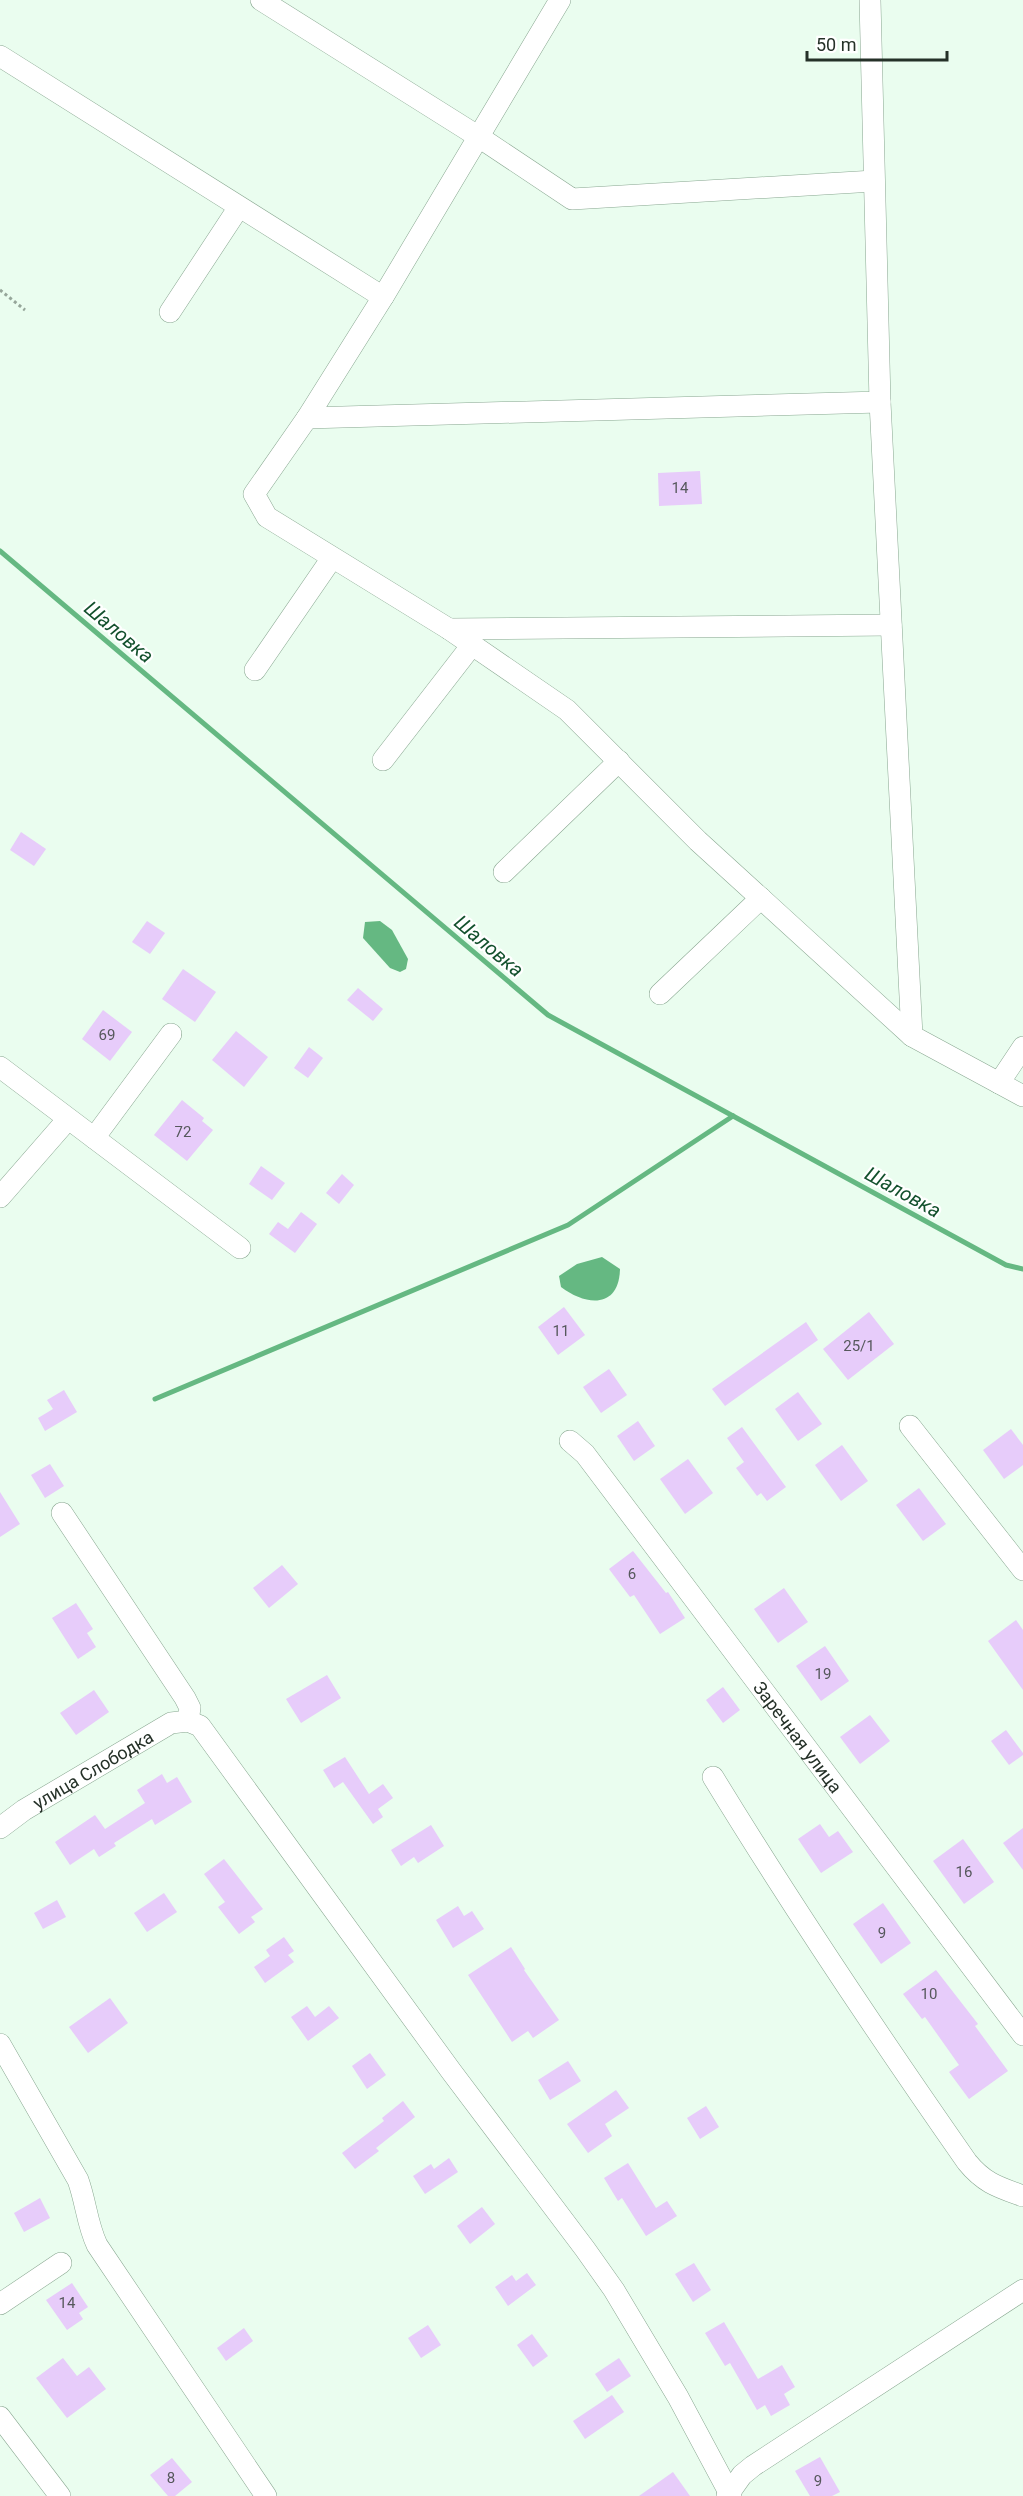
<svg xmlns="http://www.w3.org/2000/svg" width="1023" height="2496" font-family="Roboto,sans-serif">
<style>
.water{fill:#65b882}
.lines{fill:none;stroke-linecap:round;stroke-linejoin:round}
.stream{stroke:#65b882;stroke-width:5}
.building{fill:#e7ccfa}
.minor-casing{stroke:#89a791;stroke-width:22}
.path{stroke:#96a69a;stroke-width:3;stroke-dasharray:3 3;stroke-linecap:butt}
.minor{stroke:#fff;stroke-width:21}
.labels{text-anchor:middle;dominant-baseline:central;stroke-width:4.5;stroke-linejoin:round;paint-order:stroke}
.number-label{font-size:15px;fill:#56585c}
.street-label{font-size:18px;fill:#253128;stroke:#fff}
.water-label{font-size:20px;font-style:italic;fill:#13512d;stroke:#fff}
</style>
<rect width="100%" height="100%" fill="#eafdef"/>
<g class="water">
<path d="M380 921 392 930 408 959 406 969 400 972 390 968 363 938 365 922Z"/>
<path d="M602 1257 620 1269C619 1309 586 1306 561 1287L559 1276 577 1264Z"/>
</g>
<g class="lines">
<g class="stream">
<path d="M0 551 548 1015 1006 1265 1023 1269"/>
<path d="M155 1399 568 1225 733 1116"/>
</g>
</g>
<g class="building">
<path d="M700 471 702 504 659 506 658 473Z"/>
<path d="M21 832 46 849 34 866 10 850Z"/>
<path d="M147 921 165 933 150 954 132 942Z"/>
<path d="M183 969 216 992 195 1022 162 999Z"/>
<path d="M358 988 383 1009 373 1021 347 1000Z"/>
<path d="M103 1010 132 1032 110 1061 82 1039Z"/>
<path d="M236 1031 268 1057 244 1087 212 1060Z"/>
<path d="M309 1047 323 1058 308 1078 294 1068Z"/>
<path d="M182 1100 204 1118 202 1121 213 1130 187 1161 154 1135Z"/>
<path d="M261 1166 285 1183 272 1200 249 1184Z"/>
<path d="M342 1174 354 1185 339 1204 326 1193Z"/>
<path d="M301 1212 317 1224 295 1253 269 1234 278 1222 288 1229Z"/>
<path d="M564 1307 585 1335 558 1355 538 1327Z"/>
<path d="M869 1312 894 1344 848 1380 823 1349Z"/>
<path d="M806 1322 818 1340 725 1406 712 1389Z"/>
<path d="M609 1369 627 1395 601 1413 583 1387Z"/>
<path d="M64 1390 77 1412 45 1431 38 1418 53 1409 47 1400Z"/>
<path d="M798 1392 822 1424 798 1441 775 1409Z"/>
<path d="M638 1421 655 1446 634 1461 617 1436Z"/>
<path d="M742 1427 786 1487 767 1501 761 1493 757 1496 736 1468 744 1462 727 1438Z"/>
<path d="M1011 1429 1023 1445V1465L1004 1479 983 1450Z"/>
<path d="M842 1445 868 1481 841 1501 815 1465Z"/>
<path d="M688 1459 713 1493 685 1514 660 1479Z"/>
<path d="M50 1464 64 1486 45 1498 31 1475Z"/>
<path d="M919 1488 946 1524 923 1541 896 1505Z"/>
<path d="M0 1492 20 1524 0 1537Z"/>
<path d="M633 1551 666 1593 668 1592 685 1618 660 1634 634 1595 630 1597 609 1569Z"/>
<path d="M282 1565 298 1584 269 1608 253 1588Z"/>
<path d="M784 1588 808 1622 778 1643 754 1609Z"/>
<path d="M76 1603 93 1629 87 1633 96 1647 78 1659 52 1618Z"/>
<path d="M1016 1620 1023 1630V1690L988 1641Z"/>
<path d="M825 1646 849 1681 821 1701 796 1666Z"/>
<path d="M327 1675 341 1698 301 1723 286 1699Z"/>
<path d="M723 1687 740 1710 723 1723 706 1700Z"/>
<path d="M94 1690 109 1712 76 1735 60 1713Z"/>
<path d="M870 1715 890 1741 860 1764 840 1737Z"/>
<path d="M1006 1730 1023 1753V1755L1009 1765 991 1741Z"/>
<path d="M345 1757 369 1794 383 1784 393 1798 378 1809 383 1817 373 1824 343 1782 334 1788 323 1770Z"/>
<path d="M162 1774 167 1783 177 1777 192 1802 155 1825 152 1819 114 1843 116 1846 99 1857 94 1849 70 1865 55 1842 95 1815 105 1829 145 1803 137 1790Z"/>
<path d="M820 1824 829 1837 838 1831 853 1852 821 1873 798 1839Z"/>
<path d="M431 1825 444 1846 418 1863 414 1857 401 1866 391 1850Z"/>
<path d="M1023 1828V1870L1003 1843Z"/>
<path d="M963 1839 994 1882 964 1904 933 1861Z"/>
<path d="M224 1859 263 1909 251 1917 255 1922 239 1934 218 1907 225 1902 204 1874Z"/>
<path d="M164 1893 177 1912 147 1932 134 1913Z"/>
<path d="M57 1900 66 1917 43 1929 34 1913Z"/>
<path d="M883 1903 911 1943 881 1964 853 1924Z"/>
<path d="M458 1906 464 1916 472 1911 484 1929 453 1948 436 1920Z"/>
<path d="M284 1937 294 1951 288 1955 294 1962 265 1983 254 1967 270 1956 266 1950Z"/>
<path d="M511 1947 525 1969 524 1970 559 2020 533 2038 528 2031 512 2042 468 1975Z"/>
<path d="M936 1970 978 2024 975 2026 1008 2071 969 2099 949 2072 959 2065 925 2017 922 2019 903 1994Z"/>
<path d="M110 1998 128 2023 88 2053 69 2027Z"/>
<path d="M307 2006 315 2017 329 2006 339 2018 308 2041 291 2017Z"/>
<path d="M370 2053 386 2075 367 2089 352 2066Z"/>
<path d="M568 2061 581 2081 550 2100 538 2080Z"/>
<path d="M616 2090 629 2108 605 2124 612 2136 588 2153 567 2124Z"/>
<path d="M403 2101 415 2117 376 2148 379 2151 355 2169 342 2153 384 2121 382 2118Z"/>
<path d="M706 2106 719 2127 700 2139 687 2118Z"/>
<path d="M449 2158 458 2172 425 2194 413 2176 431 2164 434 2169Z"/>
<path d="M628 2163 656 2208 667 2201 677 2216 646 2236 622 2198 618 2201 604 2178Z"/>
<path d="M40 2198 50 2218 24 2232 14 2213Z"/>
<path d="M482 2207 495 2224 470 2244 457 2226Z"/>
<path d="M694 2263 711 2290 693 2302 675 2274Z"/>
<path d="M527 2273 536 2285 508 2306 495 2287 512 2275 516 2281Z"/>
<path d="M72 2283 88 2307 79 2313 83 2319 67 2330 46 2300Z"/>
<path d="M724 2322 758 2379 782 2365 795 2387 784 2394 790 2405 771 2416 765 2405 757 2410 730 2363 725 2366 705 2333Z"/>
<path d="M428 2325 441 2345 421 2358 408 2338Z"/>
<path d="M244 2328 253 2341 226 2361 217 2348Z"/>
<path d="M532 2334 548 2356 533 2367 517 2345Z"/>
<path d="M63 2358 77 2376 89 2367 106 2389 67 2418 36 2378Z"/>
<path d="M619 2358 631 2376 607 2392 595 2374Z"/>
<path d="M612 2395 624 2412 585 2439 573 2421Z"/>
<path d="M820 2457 840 2492 832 2496H810L795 2471Z"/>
<path d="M172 2458 192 2482 175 2496H168L150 2475Z"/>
<path d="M673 2472 690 2496H639Z"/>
</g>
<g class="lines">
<g class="minor-casing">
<g id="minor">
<path d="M261 0 479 137 572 199 874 181"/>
<path d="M560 0 383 297 307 418 880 402 870 0"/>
<path d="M0 56 383 297"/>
<path d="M170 312 239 207"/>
<path d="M880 402 912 1036 999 1083 1023 1047"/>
<path d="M307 418 254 494 267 517 449 629 567 710 698 841 912 1036"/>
<path d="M449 629 891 625"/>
<path d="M255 670 332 558"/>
<path d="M383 760 472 645"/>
<path d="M504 872 619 761"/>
<path d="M660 994 761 898"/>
<path d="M0 1067 240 1248"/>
<path d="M999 1083 1023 1096"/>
<path d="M94 1138 171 1034"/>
<path d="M0 1197 68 1119"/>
<path d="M910 1426 1023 1570"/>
<path id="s1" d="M570 1441 585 1454 1023 2035"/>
<path d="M62 1513 185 1698 190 1708 188 1721"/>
<path d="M713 1777C793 1908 879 2036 967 2162 984 2183 998 2187 1023 2196"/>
<path id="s2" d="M0 1828 24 1810 171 1723 188 1721 200 1726 451 2071 585 2249 614 2290 678 2397 731 2496"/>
<path d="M0 2044 78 2180C86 2202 87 2224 97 2245L266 2496"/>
<path d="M0 2304 61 2263"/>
<path d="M0 2417 60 2496"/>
<path d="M727 2496 742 2475 753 2466 1023 2290"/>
</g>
</g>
<path class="path" d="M0 290 25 310"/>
<use href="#minor" class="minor"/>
</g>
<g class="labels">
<g class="number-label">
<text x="680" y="488">14</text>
<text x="107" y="1035">69</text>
<text x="183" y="1132">72</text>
<text x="561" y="1331">11</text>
<text x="859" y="1346">25/1</text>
<text x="632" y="1574">6</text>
<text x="823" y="1674">19</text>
<text x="964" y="1872">16</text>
<text x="882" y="1933">9</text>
<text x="929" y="1994">10</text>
<text x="67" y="2303">14</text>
<text x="171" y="2478">8</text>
<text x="818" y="2481">9</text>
</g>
<g class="street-label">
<text stroke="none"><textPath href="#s1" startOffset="374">Заречная улица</textPath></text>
<text stroke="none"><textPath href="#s2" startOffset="110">улица Слободка</textPath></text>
</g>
<g class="water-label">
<text transform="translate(119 632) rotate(40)">Шаловка</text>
<text transform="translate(489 946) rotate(40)">Шаловка</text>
<text transform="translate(903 1192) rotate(29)">Шаловка</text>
</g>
</g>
<path d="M807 51v9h140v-9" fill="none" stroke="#253128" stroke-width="3"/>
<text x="816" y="51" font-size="18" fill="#253128" stroke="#ffffff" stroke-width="4.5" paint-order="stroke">50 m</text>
</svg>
